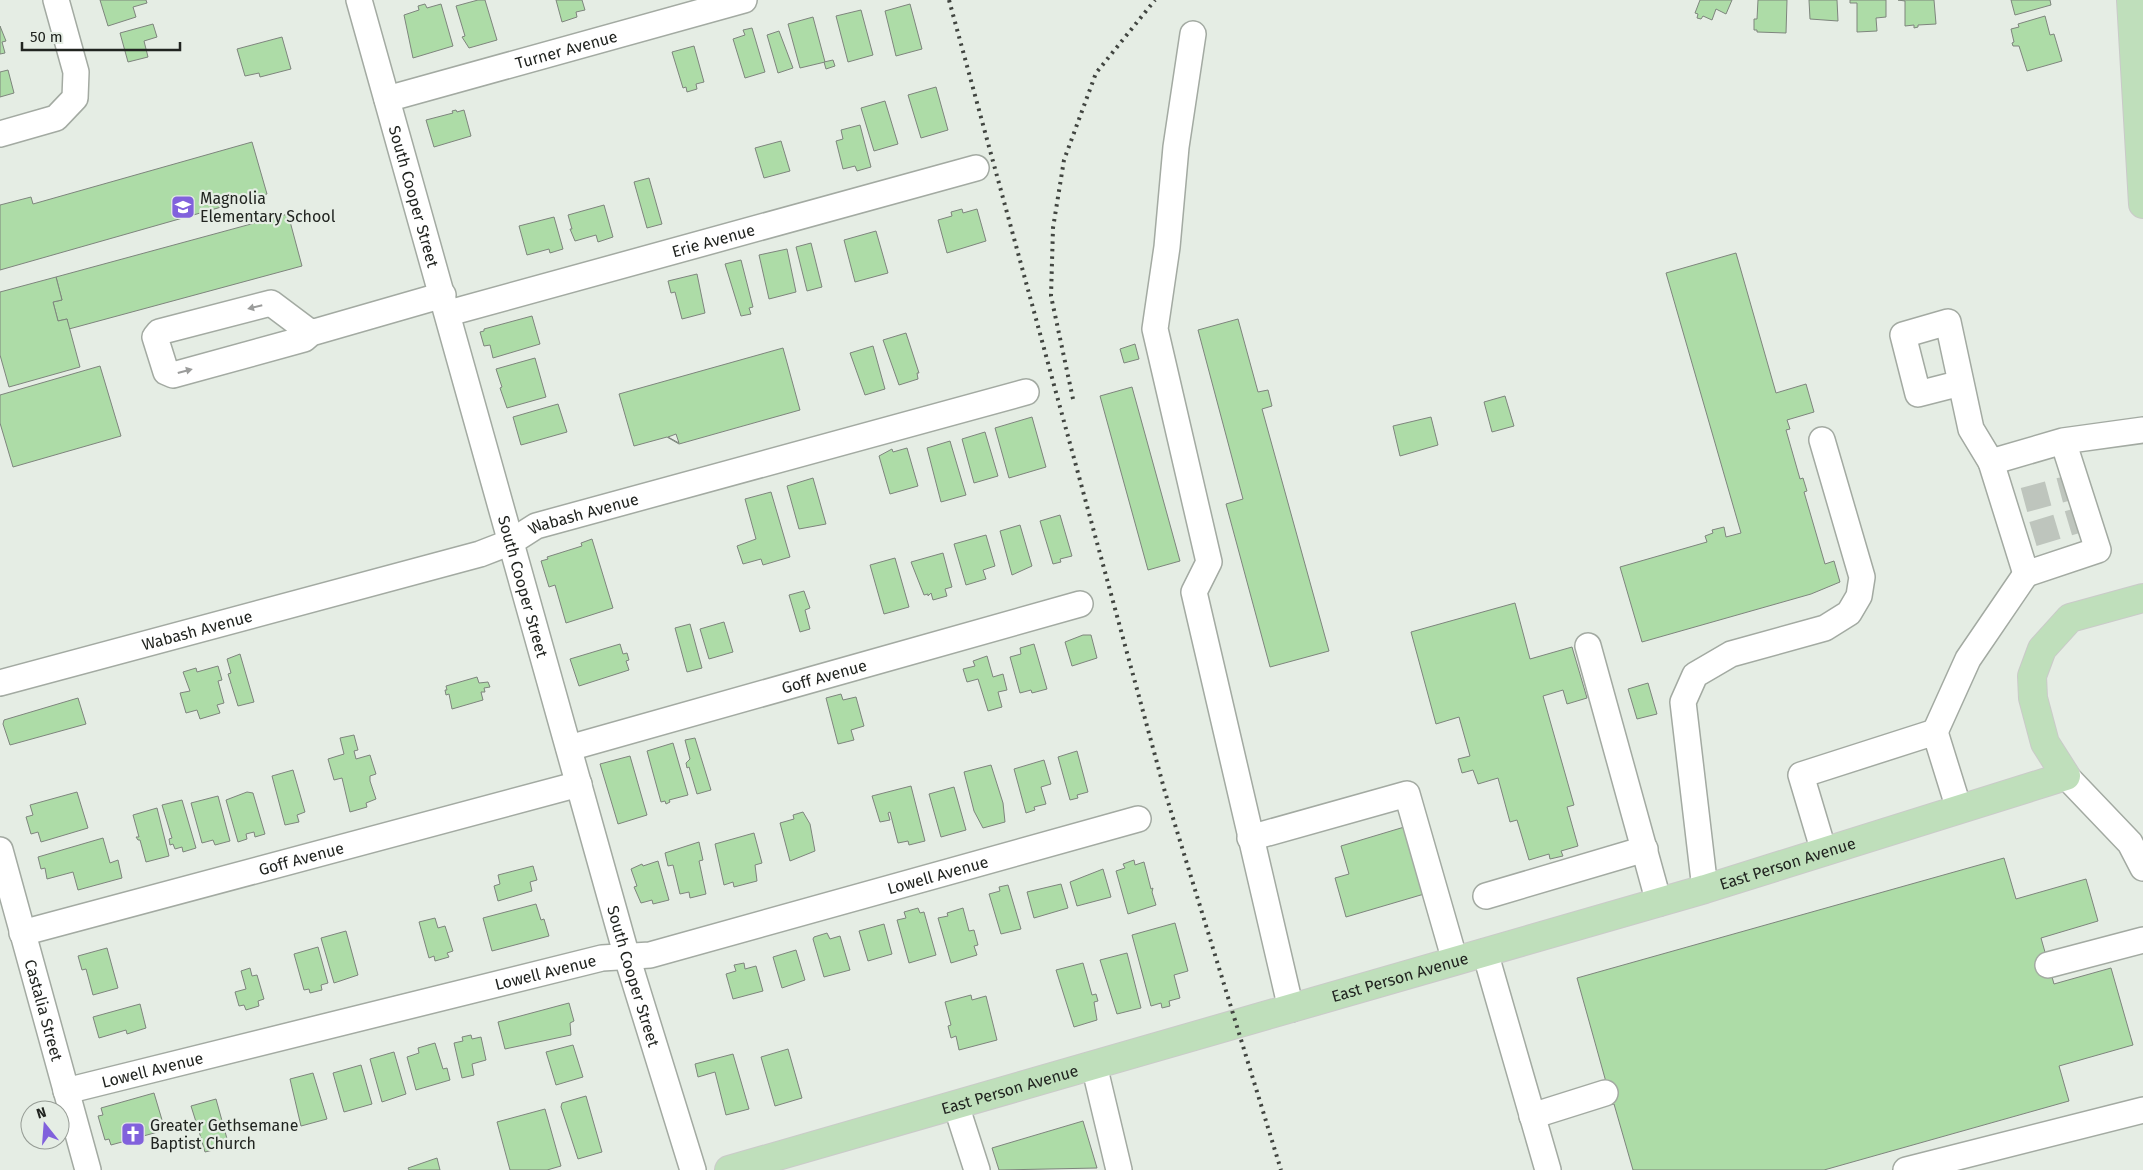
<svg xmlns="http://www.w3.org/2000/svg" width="2143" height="1170" font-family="'Fira Sans',sans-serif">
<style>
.building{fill:#addca7;stroke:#7e857d;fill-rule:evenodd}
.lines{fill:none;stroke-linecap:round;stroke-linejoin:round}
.minor-tunnel{stroke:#bec5bd;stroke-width:25;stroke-dasharray:25 12;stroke-linecap:butt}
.minor-casing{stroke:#a3aaa2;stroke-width:28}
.major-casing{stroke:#cacac9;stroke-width:30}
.minor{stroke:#fff;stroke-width:25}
.major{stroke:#bfdfbb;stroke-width:28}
.rail{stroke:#414540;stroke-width:4;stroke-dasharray:2.5 5;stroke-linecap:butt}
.oneway{fill:#9b9c9b}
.labels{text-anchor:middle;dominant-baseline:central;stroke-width:4.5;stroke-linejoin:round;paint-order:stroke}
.street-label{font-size:16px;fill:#212420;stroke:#e5ede4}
.poi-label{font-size:16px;fill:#212420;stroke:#e5ede4;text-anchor:start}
</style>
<rect width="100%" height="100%" fill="#e5ede4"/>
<g class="building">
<path d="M100 0H146L147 3 133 7 136 17 108 26Z"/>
<path d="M478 0H485L497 40 469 48 462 37 465 36 456 6Z"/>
<path d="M556 0H582L585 10 576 12 577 17 562 22Z"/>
<path d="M1700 0H1732L1726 14 1716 9 1712 20 1703 16 1701 19 1697 18 1698 14 1695 13Z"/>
<path d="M1758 0H1787L1786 33 1757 32V30H1754V19H1757Z"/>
<path d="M1809 0H1837L1838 21 1810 19Z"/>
<path d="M1850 0H1886V17L1876 18 1877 31 1857 32V3H1850Z"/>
<path d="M1898 0H1934L1936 24 1918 25V27L1914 28V25L1905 26V1Z"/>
<path d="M2011 0H2050L2051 5 2015 15Z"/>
<path d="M425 4 427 8 441 4 453 46 413 58 404 15 419 10 418 6Z"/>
<path d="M910 4 922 49 896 56 885 11Z"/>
<path d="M861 10 873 55 848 62 836 16Z"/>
<path d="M2045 16 2050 35 2054 34 2062 61 2027 71 2019 46H2013L2012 43 2014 42 2011 29 2019 27 2018 24Z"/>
<path d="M813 17 825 62 800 68 788 24Z"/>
<path d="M153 24 157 37 144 41 148 57 128 62 120 33Z"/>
<path d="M0 26 6 41 2 42 5 53 0 54Z"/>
<path d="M752 28 765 72 745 78 733 39 745 35 743 30Z"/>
<path d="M779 31 793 68 778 73 767 35Z"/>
<path d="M282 37 291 69 260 77 259 73 245 76 237 49Z"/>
<path d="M694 46 704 82 696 84 697 89 687 92 686 87 683 88 672 52Z"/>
<path d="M833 60 835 66 826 69 824 62Z"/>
<path d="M8 70 14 93 0 97V72Z"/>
<path d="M936 87 948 130 921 138 908 95Z"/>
<path d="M885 101 898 144 874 151 861 108Z"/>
<path d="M456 110 457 112 464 110 471 136 434 147 426 120 453 113 452 111Z"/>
<path d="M860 125 871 167 857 171 855 166 843 169 836 141 843 139 841 130Z"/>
<path d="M781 141 790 171 764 178 755 148Z"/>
<path d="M252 142 267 194 0 270V205L31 197 33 204Z"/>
<path d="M649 178 662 224 647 228 634 182Z"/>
<path d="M604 205 613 237 598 242 596 235 575 241 570 229H572L568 215Z"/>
<path d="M962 209 963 213 977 209 986 241 947 253 938 220 952 216 951 212Z"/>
<path d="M288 214 302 266 69 329 67 319 58 321 53 302 62 300 56 277Z"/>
<path d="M554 217 563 249 550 253 549 249 527 255 519 226Z"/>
<path d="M876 231 888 273 855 282 844 240Z"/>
<path d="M811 243 822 287 807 291 796 247Z"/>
<path d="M787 249 796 292 769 299 759 255Z"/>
<path d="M1736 253 1776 393 1806 384 1814 412 1787 420 1790 429 1786 430 1800 479 1803 478 1807 491 1804 492 1825 564 1834 561 1840 582 1811 594 1642 642 1620 567 1707 542 1705 536 1713 533 1712 530 1724 527 1726 537 1741 533 1666 273Z"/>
<path d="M741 260 753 307 749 308 751 314 741 316 725 264Z"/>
<path d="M697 274 705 313 682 319 675 292 671 293 668 281Z"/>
<path d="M56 277 62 300 53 302 58 321 67 319 80 367 9 387 0 355V292Z"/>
<path d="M532 316 540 344 493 358 490 345 484 346 480 332 484 331V329Z"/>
<path d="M1238 319 1258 392 1268 390 1272 406 1262 409 1329 651 1270 667 1226 504 1243 499 1198 330Z"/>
<path d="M906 333 919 373H917L918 379 899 385 883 340Z"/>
<path d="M1135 344 1139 359 1124 363 1120 349Z"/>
<path d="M873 346 885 389 865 395 850 353Z"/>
<path d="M783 348 800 410 679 444 667 437 634 446 619 394ZM676 434 679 443 668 437Z"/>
<path d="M535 358 546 397 507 408 500 388 502 387 496 369Z"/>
<path d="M100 366 121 436 13 467 0 423V395Z"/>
<path d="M1132 387 1180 561 1148 570 1100 396Z"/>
<path d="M1505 396 1514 426 1492 432 1484 402Z"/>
<path d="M558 404 567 432 521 445 513 417Z"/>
<path d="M1032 417 1046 467 1009 478 995 428Z"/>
<path d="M1431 417 1438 445 1400 456 1393 426Z"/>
<path d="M985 432 998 476 974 483 962 439Z"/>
<path d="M950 441 966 495 941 502 927 448Z"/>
<path d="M907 448 918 486 890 494 879 456 892 449 893 452Z"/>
<path d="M813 478 826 524 799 529 787 486Z"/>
<path d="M771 492 790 557 763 565 761 559 743 564 737 546 756 539 745 499Z"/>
<path d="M1060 515 1072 556 1060 559 1061 562 1053 564 1040 521Z"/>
<path d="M1020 525 1032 566 1012 575 1000 531Z"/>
<path d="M986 535 995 566 983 570 986 579 966 585 954 544Z"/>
<path d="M592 539 613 608 566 623 555 585 549 587 541 561 548 559 547 557 582 546 581 543Z"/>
<path d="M943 553 952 587 945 589 947 596 933 600 931 593 928 596V594L924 595 911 562Z"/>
<path d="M895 558 909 607 884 614 870 565Z"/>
<path d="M804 591 810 608 805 610 810 629 800 632 789 595Z"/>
<path d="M1515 603 1530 659 1572 647 1587 698 1567 704 1563 690 1543 696 1574 805 1567 807 1578 846 1561 851 1563 856 1550 859 1549 854 1529 860 1517 820 1510 822 1498 778 1478 784 1473 770 1462 773 1458 759 1470 756 1459 717 1436 724 1411 632Z"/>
<path d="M724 622 733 652 709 659 700 629Z"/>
<path d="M690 624 702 668 687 672 675 628Z"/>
<path d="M1083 635H1091L1097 658 1072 666 1065 642Z"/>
<path d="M620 644 623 654 627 653 629 660 626 661 629 670 579 686 570 659Z"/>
<path d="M1034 644 1047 689 1032 693 1031 690 1020 693 1010 657 1021 654 1020 648Z"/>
<path d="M240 654 254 702 238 706 228 674 231 673 227 659Z"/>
<path d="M987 656 993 677 1003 674 1007 690 998 692 1002 707 988 711 978 679 967 682 963 669 975 666 973 661Z"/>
<path d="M218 666 222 680 218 681 224 703 217 705 220 713 200 719 197 710 186 713 180 693 190 691 183 672 196 668 197 672Z"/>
<path d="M477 677 479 683 488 682 490 687 484 688 485 692H481L483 700 452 709 449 694 446 695 445 690H447L446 686Z"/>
<path d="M1648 683 1657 714 1637 719 1628 689Z"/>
<path d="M841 694 843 700 856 697 864 726 851 730 854 740 838 744 826 698Z"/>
<path d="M78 698 86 724 10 745 3 724 4 720Z"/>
<path d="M354 735 358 750 354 751 356 759 370 755 376 774 370 776V781L376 799 366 803 367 807 350 812 342 778 334 780 328 759 344 754 340 738Z"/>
<path d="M695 738 711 790 697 794 689 767 687 768 686 763 690 759 685 740Z"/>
<path d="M673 743 688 795 669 800 670 802 666 804 665 801 661 802 647 751Z"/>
<path d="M1077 751 1088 792 1077 795 1078 798 1070 800 1058 757Z"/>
<path d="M630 756 647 815 618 824 600 764Z"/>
<path d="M1044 760 1051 784 1041 787 1046 804 1034 807 1035 810 1026 813 1014 769Z"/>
<path d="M991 765 1003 803 1005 822 983 828 974 811 964 772Z"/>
<path d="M293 770 305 812 297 815 299 822 285 825 272 776Z"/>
<path d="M911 786 925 841 909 845 908 841 898 843 890 812 888 813 890 820 880 822 872 796Z"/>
<path d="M954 787 966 830 941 837 929 794Z"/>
<path d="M77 792 88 828 41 842 38 832 31 834 26 817 33 815 30 805Z"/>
<path d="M247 792 253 793 265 834 255 837 254 832 246 834 247 839 238 842 226 800Z"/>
<path d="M218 796 230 841 215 845 213 840 202 843 191 803Z"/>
<path d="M182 800 196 848 183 852 182 847 175 849 173 844 170 845 169 839 172 838 162 805Z"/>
<path d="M157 808 169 856 146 862 140 840H138L136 837H139L133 815Z"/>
<path d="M803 812 810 824 815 851 790 861 780 823 794 819 793 815Z"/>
<path d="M1411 825 1431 892 1346 917 1335 878 1349 874 1341 846Z"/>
<path d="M754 833 762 863 755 865 757 881 734 887 733 882 724 885 715 844Z"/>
<path d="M103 838 110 863 118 860 122 878 78 890 73 872 47 879 45 868 41 869 38 857Z"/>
<path d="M699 842 703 860 699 861 706 894 690 898 689 892 680 894 673 865 668 866 665 853Z"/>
<path d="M2004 858 2016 899 2086 879 2098 921 2041 938 2054 984 2111 968 2133 1045 2059 1066 2069 1101 1824 1170H1633L1614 1104 1608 1105 1602 1084 1606 1082 1577 978Z"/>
<path d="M1134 860 1135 865 1144 862 1151 889 1153 888 1152 892 1156 905 1128 914 1116 871 1125 868 1123 864Z"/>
<path d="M658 861 669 900 653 904 652 900 641 903 634 887 637 886 631 869 642 864 643 866Z"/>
<path d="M533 866 537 880 530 882 532 891 498 901 494 886 500 884 498 875Z"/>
<path d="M1103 869 1111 897 1077 906 1070 882Z"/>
<path d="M1061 884 1068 908 1034 918 1027 892Z"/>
<path d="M1008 885 1021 929 1001 934 989 894 1000 891 999 887Z"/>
<path d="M536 904 541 920 544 919 549 936 492 951 483 918Z"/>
<path d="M918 908 920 913 924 912 936 955 909 963 897 920 906 918 904 912Z"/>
<path d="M963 908 969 931 974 930 978 945 974 946 977 955 951 963 938 918 948 916 947 913Z"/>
<path d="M435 918 438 928 445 926 453 951 447 953 449 957 435 961 434 956 429 958 419 922Z"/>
<path d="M1175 923 1188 971 1174 975 1180 998 1169 1001 1170 1006 1162 1008 1161 1003 1151 1006 1132 935Z"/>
<path d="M884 924 892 954 868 961 859 931Z"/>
<path d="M346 931 358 975 334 983 321 938Z"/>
<path d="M827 933 830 939 840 936 850 970 824 977 813 939 814 937Z"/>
<path d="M318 947 328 983 321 985 322 990 310 993 309 989 304 990 294 954Z"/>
<path d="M107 948 118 988 93 995 86 969 82 970 78 956Z"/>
<path d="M796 950 805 980 782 988 773 957Z"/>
<path d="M1127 953 1141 1008 1117 1014 1100 960Z"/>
<path d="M744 963 745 969 756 966 763 991 733 999 726 974 736 971 734 965Z"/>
<path d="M1083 963 1092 995 1096 994 1098 1001 1094 1002 1097 1020 1074 1027 1056 970Z"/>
<path d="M250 968 252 976 257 975 264 999 258 1001 259 1006 246 1010 244 1005 239 1006 235 992 246 989 241 971Z"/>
<path d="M971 995 972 1000 986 996 997 1040 959 1050 956 1036 951 1038 948 1026 951 1025 945 1002Z"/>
<path d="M569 1003 574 1021 570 1023 571 1035 505 1049 498 1022Z"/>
<path d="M140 1004 146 1028 127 1034 126 1030 99 1038 93 1017Z"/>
<path d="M471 1035 472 1039 481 1037 486 1060 472 1064 474 1075 462 1078 454 1043 463 1041 462 1037Z"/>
<path d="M435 1043 443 1069 447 1068 450 1080 416 1090 407 1057 419 1053 418 1048Z"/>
<path d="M573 1045 583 1077 556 1085 546 1052Z"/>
<path d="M788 1049 802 1098 775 1106 761 1057Z"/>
<path d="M394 1052 406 1094 382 1102 370 1059Z"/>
<path d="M733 1054 749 1109 726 1115 715 1072 698 1077 695 1064Z"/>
<path d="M361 1065 372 1104 344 1112 333 1073Z"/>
<path d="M313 1073 327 1119 301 1126 290 1079Z"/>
<path d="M154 1093 165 1130 111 1145 109 1139 105 1140 98 1116 103 1115 101 1108Z"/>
<path d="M586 1096 602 1152 578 1159 561 1107 562 1103Z"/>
<path d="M216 1099 229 1146 205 1152 198 1128 195 1126 197 1125 191 1106Z"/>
<path d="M545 1109 561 1166 547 1170H510L497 1122Z"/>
<path d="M1083 1121 1097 1168 999 1170 992 1148Z"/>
<path d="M437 1158 440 1170H409L408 1168Z"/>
</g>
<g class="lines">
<g class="minor-tunnel">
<path d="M2024 500 2065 489"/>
<path d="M2033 534 2076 521"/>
</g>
<g class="minor-casing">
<g id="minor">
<path id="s1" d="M359 0 627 957 693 1170"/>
<path d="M1193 34 1176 147 1167 247 1155 329 1209 562 1194 592 1291 1009"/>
<path id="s2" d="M387 99 744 0"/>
<path d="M0 134 56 118 75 98 76 72 56 0"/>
<path id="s3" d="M449 313 976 168"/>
<path d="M311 333 271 303 159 332 155 337 166 372 173 375 304 339 311 333 443 295"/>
<path d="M1961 383 1918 394 1903 335 1948 322 1971 429 1991 462"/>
<path d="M2063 441 2098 550 2026 574 1991 462 2063 441 2143 430"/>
<path d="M1588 646 1659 903"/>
<path id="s4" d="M0 683 480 554 511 542 536 526 1026 392"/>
<path d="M1935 732 1968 659 2026 574"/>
<path id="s5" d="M569 748 1080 604"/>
<path d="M2066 776 2130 843 2143 868"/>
<path d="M1250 838 1407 794 1455 961"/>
<path id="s6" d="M0 850 88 1170"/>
<path d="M1824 852 1801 775 1935 732 1959 809"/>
<path d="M1705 889 1683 702 1695 675 1731 654 1825 628 1849 613 1859 596 1862 577 1822 440"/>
<path d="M1486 896 1645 849"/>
<path id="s7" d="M22 933 579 784"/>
<path d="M1485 952 1548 1170"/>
<path d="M2048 965 2143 940"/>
<path d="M1094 1065 1119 1170"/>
<path id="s8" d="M66 1091 602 958 650 955 1138 819"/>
<path d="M956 1105 977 1170"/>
<path d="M1532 1116 1605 1093"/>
<path d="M1906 1170 2143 1110"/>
</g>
</g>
<g class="major-casing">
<g id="major">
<path d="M2131 0 2143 204"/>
<path id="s9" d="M729 1170 1705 889 2066 776 2045 743 2033 698 2032 676 2042 649 2070 618 2143 598"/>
</g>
</g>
<use href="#minor" class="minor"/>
<use href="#major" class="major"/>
<g class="rail">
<path d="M949 0 1165 792 1281 1170"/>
<path d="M1073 399 1051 296 1053 228 1064 160 1096 73 1155 0"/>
</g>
</g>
<defs><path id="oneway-solid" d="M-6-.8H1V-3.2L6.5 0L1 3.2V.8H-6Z" transform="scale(1.25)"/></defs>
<g class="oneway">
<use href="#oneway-solid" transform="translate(255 307) rotate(166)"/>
<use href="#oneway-solid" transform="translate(185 371) rotate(-15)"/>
</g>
<defs>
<g id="school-square" transform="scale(1.25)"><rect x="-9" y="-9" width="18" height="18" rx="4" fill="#8161dc" stroke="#e5ede4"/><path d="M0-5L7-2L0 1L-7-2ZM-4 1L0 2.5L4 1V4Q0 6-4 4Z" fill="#fff"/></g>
<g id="church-square" transform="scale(1.25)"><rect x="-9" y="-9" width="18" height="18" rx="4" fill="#8161dc" stroke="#e5ede4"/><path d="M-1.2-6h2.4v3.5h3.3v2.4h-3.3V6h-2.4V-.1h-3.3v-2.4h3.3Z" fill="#fff"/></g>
</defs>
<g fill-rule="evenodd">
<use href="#school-square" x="183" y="207"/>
<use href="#church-square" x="133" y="1134"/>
</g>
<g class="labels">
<g class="street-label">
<text stroke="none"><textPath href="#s2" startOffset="186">Turner Avenue</textPath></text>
<text stroke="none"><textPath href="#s1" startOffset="204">South Cooper Street</textPath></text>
<text stroke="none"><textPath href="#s3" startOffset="274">Erie Avenue</textPath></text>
<text stroke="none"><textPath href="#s4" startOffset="609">Wabash Avenue</textPath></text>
<text stroke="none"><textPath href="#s1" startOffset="609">South Cooper Street</textPath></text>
<text stroke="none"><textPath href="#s4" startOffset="204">Wabash Avenue</textPath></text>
<text stroke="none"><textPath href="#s5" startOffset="265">Goff Avenue</textPath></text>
<text stroke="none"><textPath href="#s7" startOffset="289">Goff Avenue</textPath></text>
<text stroke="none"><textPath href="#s9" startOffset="1102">East Person Avenue</textPath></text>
<text stroke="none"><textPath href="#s8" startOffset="899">Lowell Avenue</textPath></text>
<text stroke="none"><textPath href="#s8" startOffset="494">Lowell Avenue</textPath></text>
<text stroke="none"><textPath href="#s1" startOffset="1014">South Cooper Street</textPath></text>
<text stroke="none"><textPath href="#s9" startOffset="698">East Person Avenue</textPath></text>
<text stroke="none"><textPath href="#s6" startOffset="166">Castalia Street</textPath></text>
<text stroke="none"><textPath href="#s8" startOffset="89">Lowell Avenue</textPath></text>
<text stroke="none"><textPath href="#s9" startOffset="292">East Person Avenue</textPath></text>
</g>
<g class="poi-label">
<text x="200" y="198">Magnolia<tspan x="200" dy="18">Elementary School</tspan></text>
<text x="150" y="1125">Greater Gethsemane<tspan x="150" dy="18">Baptist Church</tspan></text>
</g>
</g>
<g transform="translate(45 1125) rotate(343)"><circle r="24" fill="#e5ede4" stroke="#979d96"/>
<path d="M0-4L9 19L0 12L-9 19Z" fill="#8161dc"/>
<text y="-8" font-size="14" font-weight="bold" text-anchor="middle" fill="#212420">N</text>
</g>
<path d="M22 42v8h158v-8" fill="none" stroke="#212420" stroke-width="2.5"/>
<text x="30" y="42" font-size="15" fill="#212420" stroke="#e5ede4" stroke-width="4" paint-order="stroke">50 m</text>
</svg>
